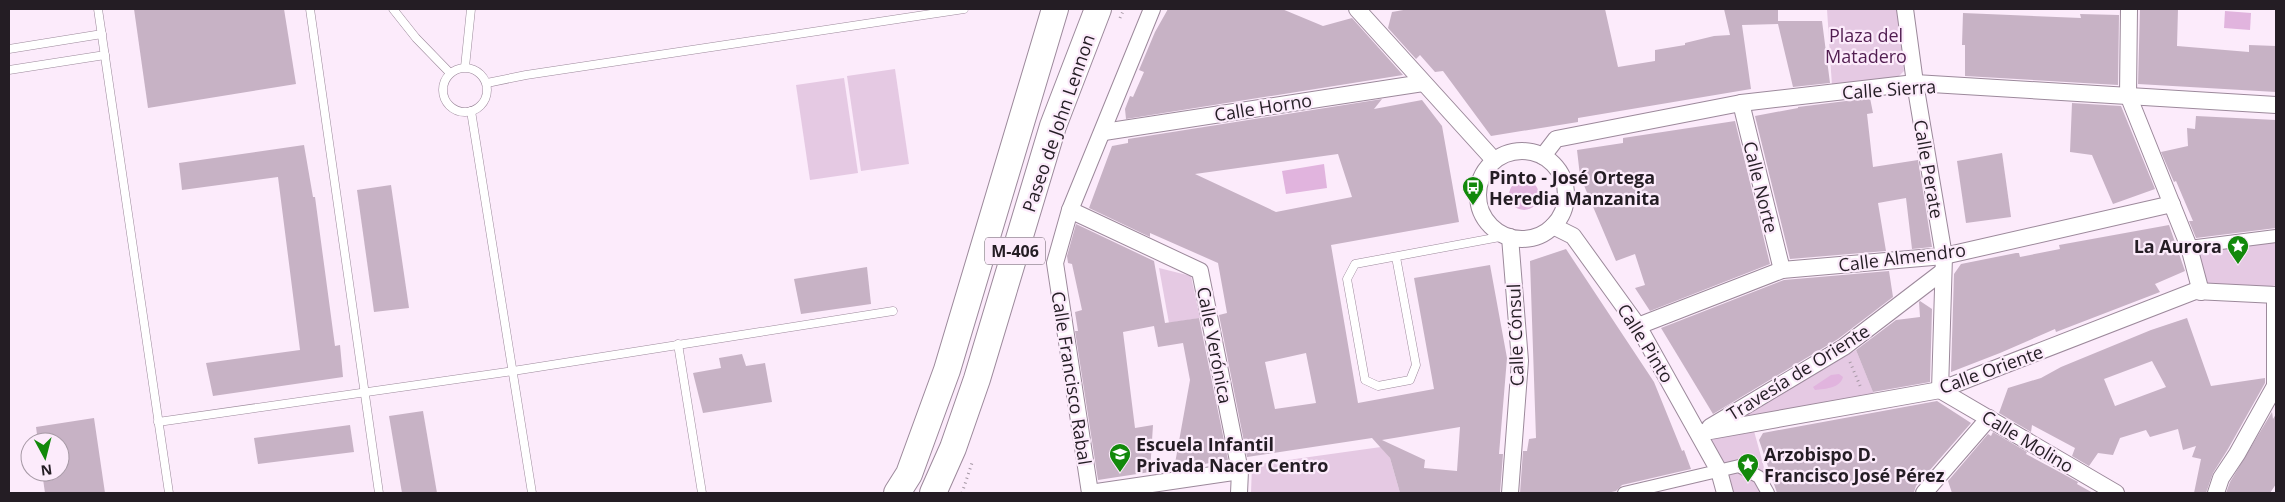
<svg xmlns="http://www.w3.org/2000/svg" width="2285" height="502" font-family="'Open Sans',sans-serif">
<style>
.green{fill:#e5c9e3}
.water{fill:#e1b4de}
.building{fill:#c7b2c5;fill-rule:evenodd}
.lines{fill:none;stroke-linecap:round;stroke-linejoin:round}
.service-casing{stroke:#9c899b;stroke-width:9}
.pedestrian-casing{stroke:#9c899b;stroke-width:14}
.minor-casing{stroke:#9c899b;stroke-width:18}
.trunk-casing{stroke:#9c899b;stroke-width:28}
.path{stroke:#a497a3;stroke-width:3;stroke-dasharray:1 4;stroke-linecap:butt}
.service{stroke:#fff;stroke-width:8}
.pedestrian{stroke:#fff;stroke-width:12}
.minor{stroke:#fff;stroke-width:16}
.trunk{stroke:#fff;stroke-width:26}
.labels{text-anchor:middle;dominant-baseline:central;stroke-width:4.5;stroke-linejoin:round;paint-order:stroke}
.shield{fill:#fcebfb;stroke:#655b64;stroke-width:1}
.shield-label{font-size:16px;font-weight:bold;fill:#241d24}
.park-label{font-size:18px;fill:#511d50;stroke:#fcebfb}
.street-label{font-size:18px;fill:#241d24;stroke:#fcebfb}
.poi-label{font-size:18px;font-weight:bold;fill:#241d24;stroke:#fcebfb;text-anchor:start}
</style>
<rect width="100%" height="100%" fill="#fcebfb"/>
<g class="green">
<path d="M1827 9H1899L1904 71 1896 79 1832 86Z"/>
<path d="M895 69 909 164 861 171 847 76Z"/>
<path d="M844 78 858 173 810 180 796 85Z"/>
<path d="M2276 236V285L2260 289 2202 283 2195 246Z"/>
<path d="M1159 268 1191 276 1200 318 1169 323Z"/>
<path d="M1856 350 1874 394 1738 419Z"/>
<path d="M1754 431 1771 493H1727L1710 442C1722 432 1740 437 1754 431Z"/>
<path d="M1381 447 1390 458 1400 493H1251L1252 465Z"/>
</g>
<g class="water">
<path d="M2225 11 2251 13 2250 30 2224 28Z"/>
<path d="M1324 164 1327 188 1286 194 1282 171Z"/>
<circle cx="1524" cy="195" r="15"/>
<path d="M1839 374 1843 377C1840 388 1826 389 1815 390L1813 387 1831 375Z"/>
</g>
<g class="building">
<path d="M134 9H284L296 84 148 108Z"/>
<path d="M1168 9H1282L1323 26 1352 18 1403 75 1126 119 1125 109 1130 96 1133 97 1144 72 1139 70 1155 32Z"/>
<path d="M1409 9H1605L1618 67 1655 61V50L1685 45V43L1714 36 1730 35 1724 9H1778V21H1822L1830 83 1793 87 1778 24 1742 25 1751 89 1578 118V122L1491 136 1443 71 1435 72 1420 55 1416 59 1388 28 1392 12Z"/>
<path d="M2140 9H2178L2177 46 2249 52V45L2276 46V92L2138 84Z"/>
<path d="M1963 13 2081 18 2080 14 2119 15 2118 85 1965 76V45H1962Z"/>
<path d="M1870 98 1873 113 1867 114 1873 167 1918 160 1932 247 1912 249 1906 198 1878 203 1886 251 1790 259 1755 116 1798 108V107Z"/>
<path d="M1382 99 1374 109 1422 100 1442 126 1459 222 1331 245 1358 403 1434 389 1414 278 1490 265 1507 358 1499 454H1503L1500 493H1400L1390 458 1372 438 1247 457 1219 315 1227 313 1218 263 1150 233V237L1089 208 1112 146 1128 143V139ZM1338 154 1352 197 1276 212 1195 174ZM1306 353 1316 403 1275 409 1265 362ZM1460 427 1457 471 1424 468 1425 460 1382 440Z"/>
<path d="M2072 103 2121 106 2155 189 2113 204 2092 155 2070 152Z"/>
<path d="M2196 116 2276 120V228L2196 238 2189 221H2193L2176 181 2174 182 2161 152 2188 146 2187 128 2195 129Z"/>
<path d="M1735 121 1770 264 1650 311 1635 288 1645 285 1635 254 1616 261 1580 176 1577 150 1623 143V138Z"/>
<path d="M304 145 313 197H315L335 346 340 345 343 377 213 396 206 363 300 350 278 177 182 190 179 163Z"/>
<path d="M2002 153 2011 217 1966 223 1957 161Z"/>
<path d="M391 185 409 308 374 312 357 190Z"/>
<path d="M1076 224 1154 261 1165 323 1199 318 1228 460 1174 469 1190 380 1183 343 1158 347 1154 326 1123 332 1135 428 1153 425 1150 472 1098 480 1075 331H1078L1075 312 1082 310 1072 264 1068 263 1067 256Z"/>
<path d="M2169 225 2185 271 2155 284 2160 292 2056 332 2055 329 2000 353 1951 372 1954 274 1961 264 2016 253H2019L2020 257 2060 249 2059 245Z"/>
<path d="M1566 249 1654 382 1682 451 1684 450 1691 469 1622 485 1616 491 1607 493H1520L1523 451H1527L1529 439 1536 438 1530 261Z"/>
<path d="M867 267 871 304 801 314 794 279Z"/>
<path d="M1889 271 1893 297 1838 339 1713 414 1661 328 1784 280Z"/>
<path d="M1920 301 1932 309 1930 382 1873 392 1856 350 1896 320 1920 317 1919 302Z"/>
<path d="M2187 318 2211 386 2265 378V383L2228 449 2213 473 2206 493H2194L2201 459 2192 457 2196 446 2183 450 2178 429 2150 437 2146 430 2120 438 2113 455 2098 453 2089 466 2072 456 2075 448 2032 425 2031 432 1999 413 2008 388 2041 378 2061 367 2151 330ZM2152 361 2166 387 2115 406 2104 379Z"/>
<path d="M742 354 746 366 765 363 772 402 703 413 693 373 721 368 719 358Z"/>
<path d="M1937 401 1971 423 1916 486 1914 492 1777 493 1759 440 1763 433Z"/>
<path d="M423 411 437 493H402L389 416Z"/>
<path d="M2272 412 2273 419 2276 414V484L2270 493H2226L2230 482Z"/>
<path d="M94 418 105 493H45L42 472H60V442H38L36 427Z"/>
<path d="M350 425 354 452 258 464 254 438Z"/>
<path d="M1993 432 2027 452 2026 454 2078 482 2077 484 2093 493H1952L1948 481 1988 434 1991 436Z"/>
</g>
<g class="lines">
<g class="service-casing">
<g id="service">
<path d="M98 9 169 493"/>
<path d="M310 9 379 493"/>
<path d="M393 9 416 38 450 73"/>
<path d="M9 49 102 34"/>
<path d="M465 67 471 9"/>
<circle cx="465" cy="90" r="22"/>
<path d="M9 70 105 55"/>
<path d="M487 83 526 75 964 9"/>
<path d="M471 111 532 493"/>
<path d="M1396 257 1416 365 1410 380 1378 386 1365 380 1347 279 1355 264 1505 236"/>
<path d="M678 344 702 493"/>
<path d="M158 422 513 371 893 311"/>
</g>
</g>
<g class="pedestrian-casing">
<g id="pedestrian">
<path d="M2189 247 2276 236"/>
<path d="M1624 493 1739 466 1759 477 1768 493"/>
</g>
</g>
<g class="minor-casing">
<g id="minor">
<path d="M1357 9 1494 160"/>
<path d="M1905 9 1915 83 1944 256 1940 390 2116 493"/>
<path d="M2129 9 2128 95 2189 247 2201 292"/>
<path d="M1741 103 1782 270"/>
<path d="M1104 132 1423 83"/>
<circle cx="1522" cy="195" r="44"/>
<path d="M1543 156 1556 139 1741 103 1915 83 2276 105"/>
<path d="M1070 210 1200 271 1240 471 1239 493"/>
<path d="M1553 226 1573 236 1638 326 1719 471 1725 493"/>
<path d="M1638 326 1782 270 1944 256 2172 204"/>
<path d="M1710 427 1844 347 1942 272"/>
<path d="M1699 433 1940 390 2195 291 2276 295"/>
<path d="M1090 493 1055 263 1070 210 1152 9"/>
<path d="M1090 493 1240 471"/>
<path d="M1510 493 1520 361 1510 237"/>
<path d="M1924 493 1989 418"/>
<path d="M2216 493 2221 478 2237 454 2275 386V295"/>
</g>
</g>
<g class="trunk-casing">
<g id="trunk">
<path d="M897 493 909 474 947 370 1055 9"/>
<path d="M933 493 953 448 977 379 1053 126 1098 9"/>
</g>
</g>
<g class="path">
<path d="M1120 18 1124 9"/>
<path d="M1850 362 1861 388"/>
<path d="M962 493 972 463"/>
</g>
<use href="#service" class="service"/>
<use href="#pedestrian" class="pedestrian"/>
<use href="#minor" class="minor"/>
<use href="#trunk" class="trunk"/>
</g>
<defs>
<g id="bus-pin" transform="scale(1.125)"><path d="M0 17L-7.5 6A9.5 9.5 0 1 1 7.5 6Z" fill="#12890b" stroke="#fcebfb"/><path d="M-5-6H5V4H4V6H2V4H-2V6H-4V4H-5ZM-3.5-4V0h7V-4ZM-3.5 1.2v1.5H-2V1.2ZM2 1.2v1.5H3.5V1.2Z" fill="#fff"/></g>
<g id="sight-pin" transform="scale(1.125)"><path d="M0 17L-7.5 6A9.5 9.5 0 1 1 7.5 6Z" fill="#12890b" stroke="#fcebfb"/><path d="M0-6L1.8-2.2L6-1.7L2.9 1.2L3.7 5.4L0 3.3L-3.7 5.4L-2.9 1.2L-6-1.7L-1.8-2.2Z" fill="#fff"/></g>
<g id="school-pin" transform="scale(1.125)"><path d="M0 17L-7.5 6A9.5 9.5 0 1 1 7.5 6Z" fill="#12890b" stroke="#fcebfb"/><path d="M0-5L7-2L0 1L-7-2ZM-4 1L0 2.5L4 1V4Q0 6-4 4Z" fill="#fff"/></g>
</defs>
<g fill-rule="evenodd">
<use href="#bus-pin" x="1473" y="187"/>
<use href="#sight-pin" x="2238" y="246"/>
<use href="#school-pin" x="1120" y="454"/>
<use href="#sight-pin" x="1748" y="464"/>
</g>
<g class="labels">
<rect class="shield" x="985" y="237.5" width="60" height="27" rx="4"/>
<g class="shield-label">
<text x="1015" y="251">M-406</text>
</g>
<g class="park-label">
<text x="1866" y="35">Plaza del<tspan x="1866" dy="21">Matadero</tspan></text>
</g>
<g class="street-label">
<text transform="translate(1889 89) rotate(-4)">Calle Sierra</text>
<text transform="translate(1263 107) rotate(-9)">Calle Horno</text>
<text transform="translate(1058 123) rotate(-71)">Paseo de John Lennon</text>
<text transform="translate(1929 169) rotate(80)">Calle Perate</text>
<text transform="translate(1761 187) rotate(76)">Calle Norte</text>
<text transform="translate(1902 257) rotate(-7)">Calle Almendro</text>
<text transform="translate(1515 335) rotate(-92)">Calle Cónsul</text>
<text transform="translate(1646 343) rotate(58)">Calle Pinto</text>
<text transform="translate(1215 345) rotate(79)">Calle Verónica</text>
<text transform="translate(1991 369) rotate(-20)">Calle Oriente</text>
<text transform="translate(1798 372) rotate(-32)">Travesía de Oriente</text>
<text transform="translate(1072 378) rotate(81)">Calle Francisco Rabal</text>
<text transform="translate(2028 441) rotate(31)">Calle Molino</text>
</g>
<g class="poi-label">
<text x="1489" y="177">Pinto - José Ortega<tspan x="1489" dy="21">Heredia Manzanita</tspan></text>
<text x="2222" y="246" text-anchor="end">La Aurora</text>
<text x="1136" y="444">Escuela Infantil<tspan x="1136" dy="21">Privada Nacer Centro</tspan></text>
<text x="1764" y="454">Arzobispo D.<tspan x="1764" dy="21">Francisco José Pérez</tspan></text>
</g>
</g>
<rect width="2285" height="502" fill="none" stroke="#241d24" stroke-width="20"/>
<g transform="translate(45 457) rotate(173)"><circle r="24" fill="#fcebfb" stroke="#a699a5"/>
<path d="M0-4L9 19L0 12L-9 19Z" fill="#12890b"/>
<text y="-8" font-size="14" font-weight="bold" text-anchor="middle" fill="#241d24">N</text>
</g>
</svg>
